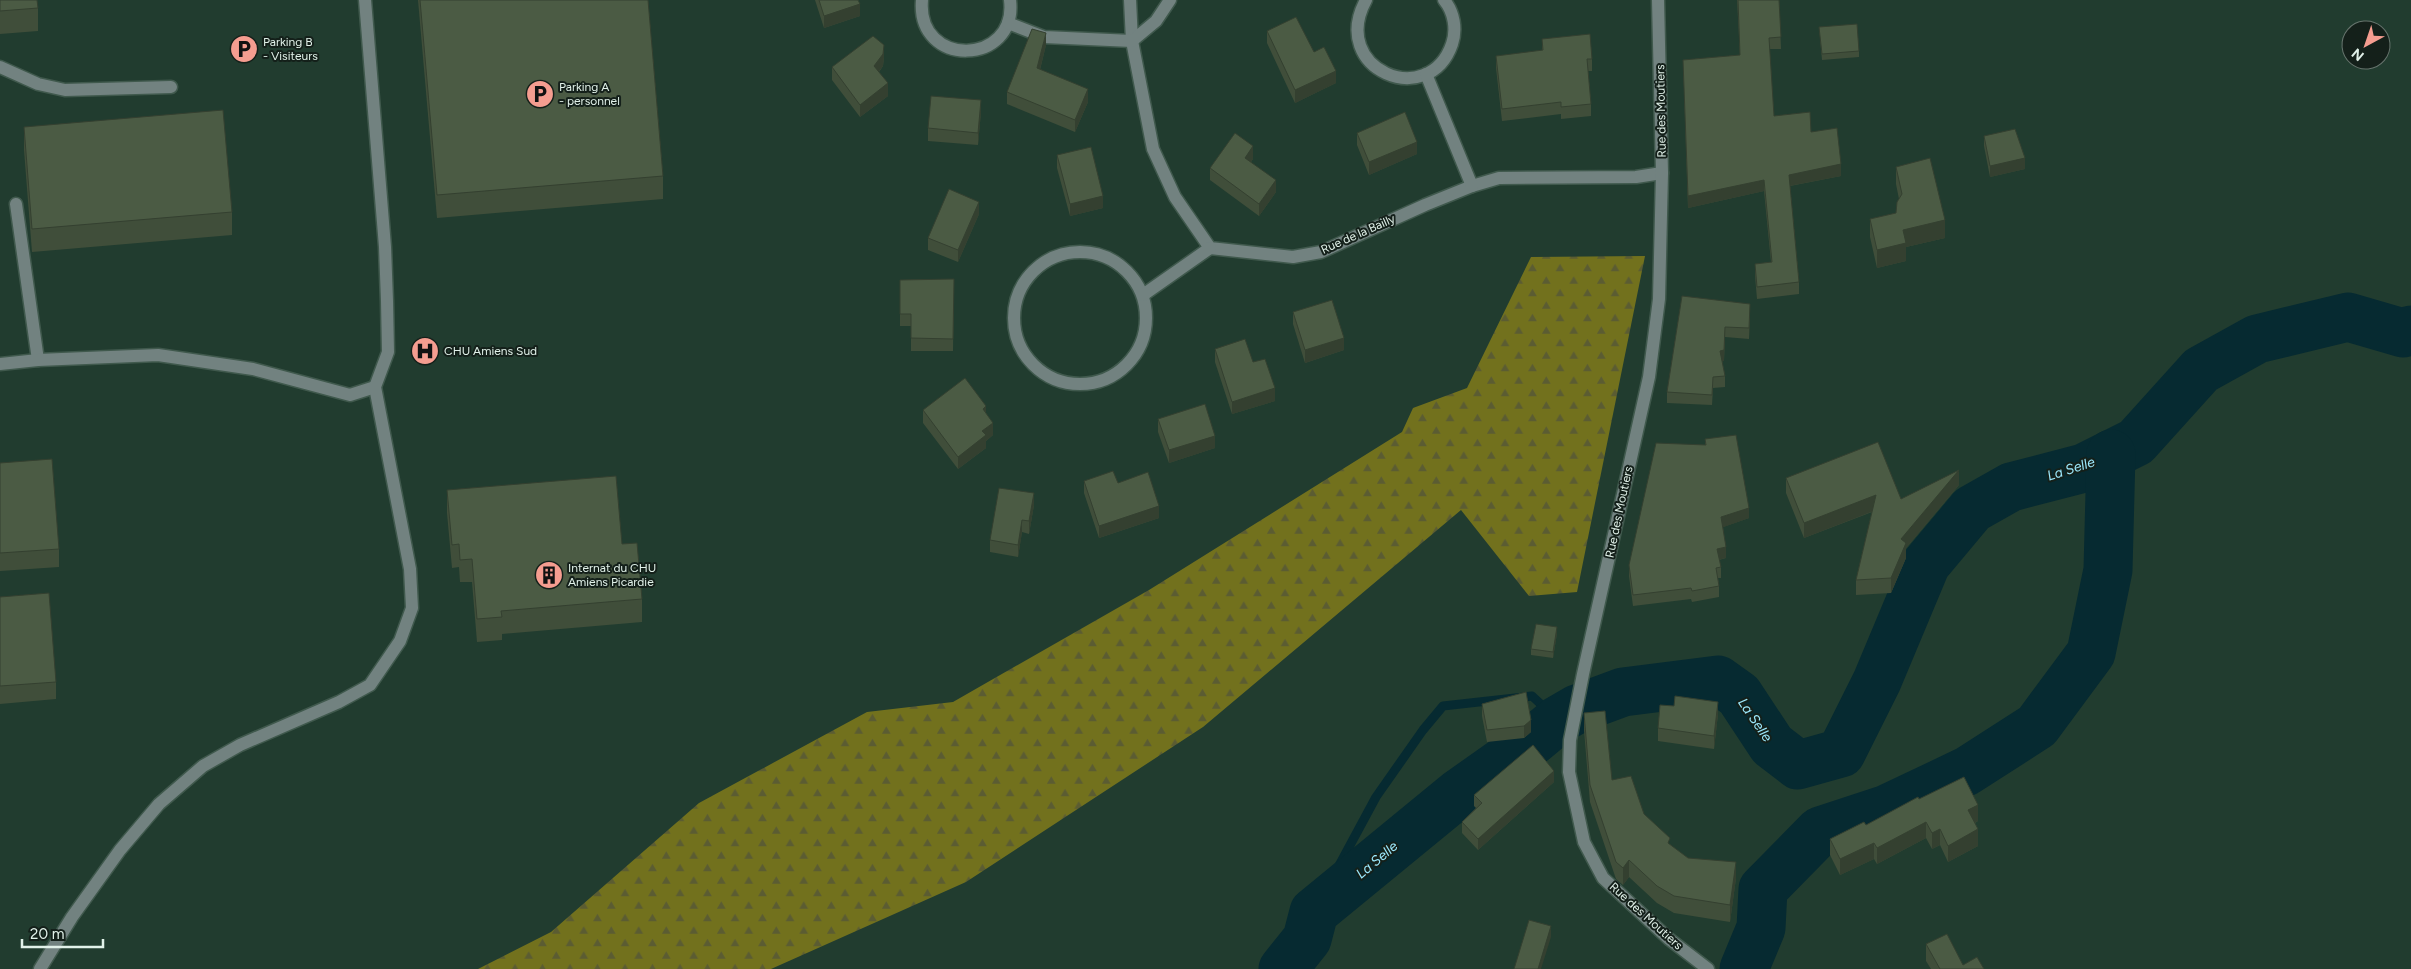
<svg xmlns="http://www.w3.org/2000/svg" width="2411" height="969" font-family="Figtree,sans-serif">
<style>
.forest{fill:url(#forest-firs)}
.lines{fill:none;stroke-linecap:round;stroke-linejoin:round}
.stream{stroke:#062a31;stroke-width:9}
.river{stroke:#062a31;stroke-width:49}
.minor-casing{stroke:#40594d;stroke-width:15}
.minor{stroke:#728280;stroke-width:12}
.wall{fill:#404e3a}
.shaded-wall{fill:#344030}
.building{fill:#4b5b44;stroke:#344030}
.labels{text-anchor:middle;dominant-baseline:central;stroke-width:4;stroke-linejoin:round;paint-order:stroke}
.poi-label{font-size:12px;fill:#e1f1e9;stroke:#14201a;text-anchor:start}
.street-label{font-size:12px;fill:#e1f1e9;stroke:#14201a}
.water-label{font-size:14px;font-style:italic;fill:#9ce9fd;stroke:#14201a}
</style>
<defs>
<pattern id="forest-firs" width="22" height="20" patternUnits="userSpaceOnUse" patternTransform="scale(1.25)"><rect width="22" height="20" fill="#72711d"/><path d="M5 1l3.5 6h-7zM16 11l3.5 6h-7z" fill="#5b5c32"/></pattern>
</defs>
<rect width="100%" height="100%" fill="#213c2f"/>
<path class="forest" d="M1645 256 1577 592 1529 596 1461 510 1203 727 966 882 771 969H478L551 932 699 803 867 712 953 702 1149 590 1402 432 1413 408 1467 388 1531 257Z"/>
<g class="lines">
<path class="stream" d="M1314 912 1376 797 1423 730 1443 706 1532 696 1558 720"/>
<g class="river">
<path d="M1283 969 1307 939 1314 912 1459 793 1534 740 1558 720 1577 709 1623 692 1718 680 1739 695 1772 745 1798 765 1841 753 1877 681 1926 564 1972 509 2011 487 2084 468 2136 442 2201 370 2257 339 2348 317 2403 333 2411 330"/>
<path d="M1744 969 1761 928 1763 889 1820 831 1887 809 1967 771 2037 726 2091 653 2108 570 2111 454"/>
</g>
<g class="minor-casing">
<g id="minor">
<path d="M922 0C916 69 1018 66 1010 0"/>
<path d="M1130 0 1132 41 1153 149 1175 197 1210 248 1293 257 1321 252 1425 205 1472 186 1499 178 1636 177 1662 173"/>
<path d="M1366 0C1328 70 1429 111 1452 44 1457 29 1454 12 1444 0"/>
<path d="M1658 0 1662 173 1659 299 1649 377 1583 674 1570 740 1569 772 1584 842 1603 878 1669 939 1708 969"/>
<path d="M1008 23 1044 37 1132 41 1156 21 1170 0"/>
<path d="M0 67 38 84 65 90 171 87"/>
<path d="M1426 74 1472 186"/>
<path d="M16 204 38 360"/>
<circle cx="1080" cy="318" r="66"/>
<path d="M1143 295 1210 248"/>
<path d="M0 364 38 360 158 355 253 369 350 395 375 387"/>
<path d="M40 969 72 917 120 850 159 804 203 766 240 745 339 702 370 685 400 641 412 608 410 569 375 387 388 352 387 301 385 247 365 0"/>
</g>
</g>
<use href="#minor" class="minor"/>
</g>
<g class="wall">
<path d="M0 0 38 8V31L0 34Z"/>
<path d="M418 0H648L663 176V199L437 218Z"/>
<path d="M815 0H858L860 16 824 28Z"/>
<path d="M1737 0H1779L1781 49H1769L1774 116 1811 132 1841 176 1790 186 1799 282V294L1757 299 1755 276V264L1771 262 1764 191 1688 208 1683 60 1740 55Z"/>
<path d="M1819 27 1859 51V57L1822 60Z"/>
<path d="M1267 31 1314 52 1336 83 1295 103 1267 43Z"/>
<path d="M1542 39 1592 59V71H1588L1591 104V116L1561 119V114L1502 121 1496 68V56L1542 51Z"/>
<path d="M1046 45 1040 70 1088 102 1075 132 1007 104V92Z"/>
<path d="M884 57 883 66 879 72 888 96 860 117 832 80V67Z"/>
<path d="M981 112 978 145 928 141V128Z"/>
<path d="M24 127 232 212V235L32 252 24 150Z"/>
<path d="M1357 133 1417 154 1369 175 1357 145Z"/>
<path d="M1984 136 2025 169 1990 177 1984 146Z"/>
<path d="M1057 155 1103 208 1070 216 1057 168Z"/>
<path d="M1253 159 1251 162 1276 192 1259 216 1210 180V168Z"/>
<path d="M1896 167 1945 238 1906 247V261L1877 268 1870 237V219L1896 213 1899 199 1896 184Z"/>
<path d="M979 214 958 262 928 250V238Z"/>
<path d="M954 279 953 351H911V326H900V280Z"/>
<path d="M1682 296 1750 314 1749 339 1725 337 1724 361H1722L1725 376V387L1713 388 1712 405 1667 403V392Z"/>
<path d="M1293 312 1344 350 1305 363 1293 324Z"/>
<path d="M1215 349 1253 362 1275 401 1232 414 1215 362Z"/>
<path d="M923 410 986 414 993 435 986 441V448L958 469 923 423Z"/>
<path d="M1158 419 1215 448 1169 463 1158 432Z"/>
<path d="M1705 439 1749 518 1723 527 1726 558 1719 560 1721 567V578H1718L1719 586V597L1692 602 1691 599 1633 606 1629 576V565L1705 445Z"/>
<path d="M0 463 59 549V567L0 571Z"/>
<path d="M1786 478 1901 499 1959 485 1906 548V558L1891 593 1856 595V580L1872 512 1804 538 1786 493Z"/>
<path d="M1084 481 1118 483 1159 518 1099 538 1084 493Z"/>
<path d="M447 490 622 544 642 599V622L502 634V640L477 642 472 582H460L459 567 452 568 447 513Z"/>
<path d="M1034 505 1029 534 1022 532 1018 557 990 552V540Z"/>
<path d="M0 597 56 682V699L0 704Z"/>
<path d="M1557 633 1553 658 1531 655V649Z"/>
<path d="M1526 692 1531 732 1524 738 1487 742 1482 716V704Z"/>
<path d="M1584 713 1612 780 1644 814 1670 845 1688 858 1736 878 1730 922 1674 913 1657 903 1629 877 1623 885 1616 879 1590 802 1584 730Z"/>
<path d="M1718 714 1714 749 1658 741V728Z"/>
<path d="M1554 782 1478 850 1462 833V822L1476 808 1474 806V795Z"/>
<path d="M1919 799 1978 821 1975 823 1978 846 1948 862 1940 845 1932 849 1926 838 1877 864 1874 859 1840 875 1830 855V839L1866 825Z"/>
<path d="M1926 944 1963 965 1984 969H1931L1926 961Z"/>
</g>
<g class="shaded-wall">
<path d="M860 4V16L824 28V16Z"/>
<path d="M1046 33V45L1037 81V68Z"/>
<path d="M884 45V57L883 66 874 78V66Z"/>
<path d="M1336 71V83L1295 103V90Z"/>
<path d="M888 83V96L860 117V105Z"/>
<path d="M1088 89V102L1075 132V120Z"/>
<path d="M981 100V112L978 145V133Z"/>
<path d="M1417 142V154L1369 175V162Z"/>
<path d="M1253 146V159L1245 170V158Z"/>
<path d="M2025 158V169L1990 177V166Z"/>
<path d="M1841 164V176L1789 186V175Z"/>
<path d="M1276 180V192L1259 216V204Z"/>
<path d="M1764 180V191L1688 208V196Z"/>
<path d="M1103 196V208L1070 216V204Z"/>
<path d="M979 202V214L958 262V250Z"/>
<path d="M1945 220V238L1906 247V261L1877 268V250L1903 230Z"/>
<path d="M1750 304V314L1749 339V328Z"/>
<path d="M1725 327 1724 361 1720 362V351Z"/>
<path d="M1344 338V350L1305 363V350Z"/>
<path d="M1275 388V401L1232 414V402Z"/>
<path d="M986 406V419L983 409Z"/>
<path d="M993 423V435L986 441V448L958 469V457L982 431Z"/>
<path d="M1215 436V448L1169 463V450Z"/>
<path d="M1959 470V485L1906 548V558L1891 593V578L1901 539Z"/>
<path d="M1034 493V505L1029 534V521Z"/>
<path d="M1876 495V510L1804 538V523Z"/>
<path d="M1159 506V518L1099 538V526Z"/>
<path d="M1749 508V518L1721 528V517Z"/>
<path d="M1022 520V532L1018 557V545Z"/>
<path d="M1726 547V558L1717 560V549Z"/>
<path d="M1557 627V633L1553 658V652Z"/>
<path d="M1718 702V714L1714 749V736Z"/>
<path d="M1531 720V732L1524 738V726Z"/>
<path d="M1554 771V782L1478 850V839Z"/>
<path d="M1978 805V821L1968 826V810Z"/>
<path d="M1926 822V838L1877 864V848Z"/>
<path d="M1940 829V845L1932 849V833Z"/>
<path d="M1978 829V846L1948 862V846Z"/>
<path d="M1874 843V859L1840 875V859Z"/>
<path d="M1629 860V877L1623 885V868Z"/>
<path d="M1736 862V878L1730 922V905Z"/>
<path d="M1551 926V937L1541 969H1538Z"/>
</g>
<g class="building">
<path d="M0 0H37L38 8 0 11Z"/>
<path d="M420 0H648L663 176 437 195Z"/>
<path d="M819 0H858L860 4 824 16Z"/>
<path d="M1738 0H1779L1781 37 1769 38 1774 116 1810 112 1811 132 1837 128 1841 164 1789 175 1799 282 1757 287 1755 264 1772 262 1764 180 1688 196 1683 60 1740 55Z"/>
<path d="M1296 17 1314 52 1324 47 1336 71 1295 90 1267 31Z"/>
<path d="M1857 24 1859 51 1822 54 1819 27Z"/>
<path d="M1032 29 1046 33 1037 68 1088 89 1075 120 1007 92Z"/>
<path d="M1590 34 1592 59H1587L1591 104 1561 107V102L1502 109 1496 56 1543 50 1542 39Z"/>
<path d="M873 36 884 45 883 54 874 66 888 83 860 105 832 67Z"/>
<path d="M931 96 981 100 978 133 928 128Z"/>
<path d="M223 110 232 212 32 229 24 127Z"/>
<path d="M1405 112 1417 142 1369 162 1357 133Z"/>
<path d="M2015 129 2025 158 1990 166 1984 136Z"/>
<path d="M1235 133 1253 146 1245 158 1276 180 1259 204 1210 168Z"/>
<path d="M1091 147 1103 196 1070 204 1057 155Z"/>
<path d="M1930 158 1945 220 1903 230 1906 243 1877 250 1870 219 1896 213 1897 202 1902 194 1896 167Z"/>
<path d="M949 189 979 202 958 250 928 238Z"/>
<path d="M954 279 953 339 911 338V314H900V280Z"/>
<path d="M1682 296 1750 304 1749 328 1725 327 1724 350 1720 351 1725 376 1713 377 1712 395 1667 392Z"/>
<path d="M1332 300 1344 338 1305 350 1293 312Z"/>
<path d="M1245 339 1253 362 1265 359 1275 388 1232 402 1215 349Z"/>
<path d="M965 378 986 406 983 409 993 423 982 431 986 435 958 457 923 410Z"/>
<path d="M1205 404 1215 436 1169 450 1158 419Z"/>
<path d="M1736 435 1749 508 1721 517 1726 547 1717 549 1721 567 1716 568 1719 586 1692 591 1691 588 1633 595 1629 565 1656 443 1706 445 1705 439Z"/>
<path d="M1878 442 1901 499 1959 470 1901 539 1906 543 1891 578 1856 580 1876 495 1804 523 1786 478Z"/>
<path d="M52 459 59 549 0 553V463Z"/>
<path d="M1113 471 1118 483 1148 472 1159 506 1099 526 1084 481Z"/>
<path d="M616 476 622 544 637 543 642 599 501 611 502 617 477 619 472 559 460 560 459 544 452 545 447 490Z"/>
<path d="M999 488 1034 493 1029 521 1022 520 1018 545 990 540Z"/>
<path d="M49 593 56 682 0 686V597Z"/>
<path d="M1536 624 1557 627 1553 652 1531 649Z"/>
<path d="M1526 692 1531 720 1524 726 1487 730 1482 704Z"/>
<path d="M1675 696 1718 702 1714 736 1658 728 1660 705 1674 706Z"/>
<path d="M1605 711 1612 780 1631 776 1644 814 1670 838 1668 843 1688 858 1736 862 1730 905 1674 896 1657 886 1629 860 1623 868 1616 862 1590 785 1584 713Z"/>
<path d="M1533 745 1554 771 1478 839 1462 822 1482 803 1474 795Z"/>
<path d="M1964 777 1978 805 1968 810 1978 829 1948 846 1940 829 1932 833 1926 822 1877 848 1874 843 1840 859 1830 839 1864 822 1866 825 1918 797 1919 799Z"/>
<path d="M1529 920 1551 926 1538 969H1514Z"/>
<path d="M1947 934 1963 965 1977 957 1984 969H1940L1926 944Z"/>
</g>
<defs>
<g id="parking-disc" transform="scale(1.4375)"><circle r="9.5" fill="#f59d90" stroke="#14201a"/><path d="M-3.5-5.5H1a3.5 3.5 0 0 1 0 7H-1V5.5H-3.5ZM-1-3.4V-.6H.8a1.4 1.4 0 0 0 0-2.8Z" fill="#111"/></g>
<g id="hospital-disc" transform="scale(1.4375)"><circle r="9.5" fill="#f59d90" stroke="#14201a"/><path d="M-5-5h3v3.5h4V-5h3V5h-3V1.5h-4V5h-3Z" fill="#111"/></g>
<g id="building-disc" transform="scale(1.4375)"><circle r="9.5" fill="#f59d90" stroke="#14201a"/><path d="M-4-6H4V6H1V3H-1V6H-4ZM-2.5-4.3h1.7v1.8h-1.7ZM.8-4.3h1.7v1.8H.8ZM-2.5-1h1.7V.8h-1.7ZM.8-1h1.7V.8H.8Z" fill="#111"/></g>
</defs>
<g fill-rule="evenodd">
<use href="#parking-disc" x="244" y="49"/>
<use href="#parking-disc" x="540" y="94"/>
<use href="#hospital-disc" x="425" y="351"/>
<use href="#building-disc" x="549" y="575"/>
</g>
<g class="labels">
<g class="poi-label">
<text x="263" y="42">Parking B<tspan x="263" dy="14">- Visiteurs</tspan></text>
<text x="559" y="87">Parking A<tspan x="559" dy="14">- personnel</tspan></text>
<text x="444" y="351">CHU Amiens Sud</text>
<text x="568" y="568">Internat du CHU<tspan x="568" dy="14">Amiens Picardie</tspan></text>
</g>
<g class="street-label">
<text transform="translate(1661 111) rotate(-91)">Rue des Moutiers</text>
<text transform="translate(1358 234) rotate(-24)">Rue de la Bailly</text>
<text transform="translate(1619 512) rotate(-78)">Rue des Moutiers</text>
<text transform="translate(1646 916) rotate(42)">Rue des Moutiers</text>
</g>
<g class="water-label">
<text transform="translate(2071 469) rotate(-18)">La Selle</text>
<text transform="translate(1755 720) rotate(56)">La Selle</text>
<text transform="translate(1377 860) rotate(-40)">La Selle</text>
</g>
</g>
<g transform="translate(2366 45) rotate(220)"><circle r="24" fill="#14201a" stroke="#66746d"/>
<path d="M0-4L9 19L0 12L-9 19Z" fill="#f59d90"/>
<text y="-8" font-size="14" font-weight="bold" text-anchor="middle" fill="#e1f1e9">N</text>
</g>
<path d="M22 939v8h81v-8" fill="none" stroke="#e1f1e9" stroke-width="2.5"/>
<text x="30" y="939" font-size="15" fill="#e1f1e9" stroke="#14201a" stroke-width="4" paint-order="stroke">20 m</text>
</svg>
